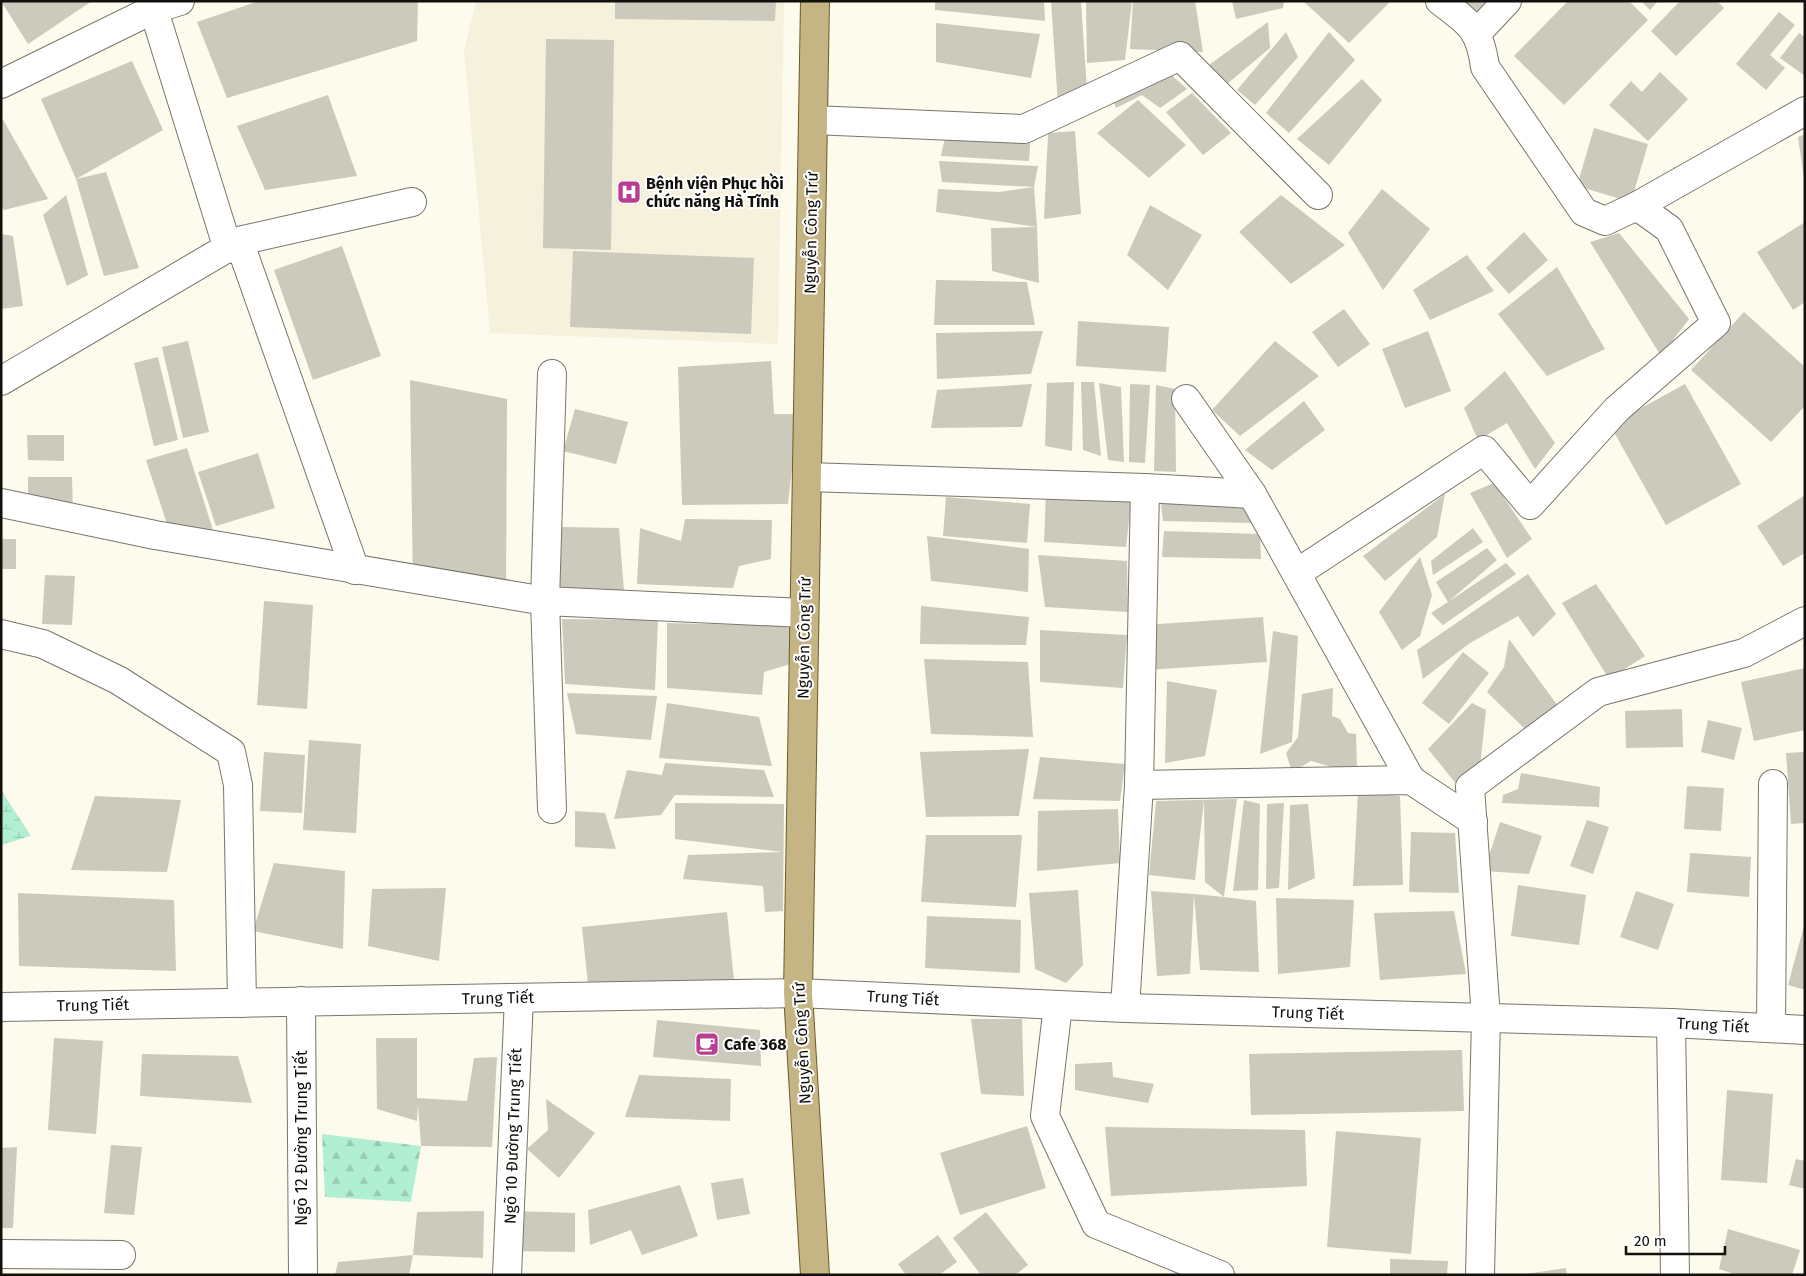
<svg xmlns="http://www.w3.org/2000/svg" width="1806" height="1276" font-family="'Fira Sans',sans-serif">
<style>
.built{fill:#f5f1dc}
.forest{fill:url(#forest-firs)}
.wetland{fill:url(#wetland-marsh)}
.building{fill:#cccabc}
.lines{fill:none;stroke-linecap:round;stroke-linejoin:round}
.minor-casing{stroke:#78766a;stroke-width:30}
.major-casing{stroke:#6d5b25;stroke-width:30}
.minor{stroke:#fff;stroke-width:28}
.major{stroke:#c5b585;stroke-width:28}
.labels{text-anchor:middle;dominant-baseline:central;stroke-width:4;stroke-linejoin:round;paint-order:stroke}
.poi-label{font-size:16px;font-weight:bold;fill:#11100c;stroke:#fff;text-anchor:start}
.street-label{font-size:16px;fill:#11100c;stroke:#fff}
</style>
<defs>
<pattern id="forest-firs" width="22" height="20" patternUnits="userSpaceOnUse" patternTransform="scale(1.25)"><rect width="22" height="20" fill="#b1efd2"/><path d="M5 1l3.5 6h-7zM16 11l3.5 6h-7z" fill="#97ccb3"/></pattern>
<pattern id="wetland-marsh" width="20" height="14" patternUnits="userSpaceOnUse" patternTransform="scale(1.25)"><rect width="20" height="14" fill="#b1efd2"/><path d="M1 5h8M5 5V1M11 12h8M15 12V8" fill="none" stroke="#97ccb3"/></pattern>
</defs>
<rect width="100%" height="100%" fill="#fdfbed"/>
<path class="built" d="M476 1H784L778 344 490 333 464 51Z"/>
<path class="forest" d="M322 1134 421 1146 411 1202 325 1197Z"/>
<path class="wetland" d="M1 790 31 836 1 845Z"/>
<g class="building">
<path d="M1 1H92L28 44Z"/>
<path d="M259 1H418L417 41 227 98 197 22Z"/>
<path d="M615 1H776L775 21 615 19Z"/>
<path d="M935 1H1044L1045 21 935 10Z"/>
<path d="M1051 1H1081L1087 91 1058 105Z"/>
<path d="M1086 1H1132L1125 60 1087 63Z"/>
<path d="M1133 1H1195L1203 52 1130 49Z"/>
<path d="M1232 1H1284L1283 8 1236 19Z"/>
<path d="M1303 1H1387L1389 3 1349 43Z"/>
<path d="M1457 1H1494L1478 21Z"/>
<path d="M1568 1H1629L1648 20 1564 105 1514 56Z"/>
<path d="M1641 1H1658L1650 10Z"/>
<path d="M1680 1H1717L1724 8 1676 56 1651 31Z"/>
<path d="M1779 12 1795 25 1770 55 1785 68 1766 90 1736 64Z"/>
<path d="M1268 22 1270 48 1227 84 1209 65Z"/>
<path d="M936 23 1040 34 1031 78 936 62Z"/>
<path d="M1286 32 1298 57 1255 105 1237 90Z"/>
<path d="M1329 32 1355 60 1289 133 1266 113Z"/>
<path d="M1799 33 1805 37V76L1780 58Z"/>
<path d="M546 39 614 40 611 250 543 248Z"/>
<path d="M132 61 163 130 76 179 106 172 139 268 104 276 76 179 41 99Z"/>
<path d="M1165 69 1187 89 1160 108 1142 95 1116 108 1112 97Z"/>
<path d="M1660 72 1688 99 1648 141 1609 105 1631 81 1642 92Z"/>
<path d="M1362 79 1382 100 1329 165 1297 139Z"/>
<path d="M1192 93 1231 133 1203 155 1166 112Z"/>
<path d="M328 95 357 176 265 190 237 126Z"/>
<path d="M1138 100 1186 145 1149 178 1097 133Z"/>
<path d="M1 116 48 199 4 210 1 205Z"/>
<path d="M1594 128 1648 144 1631 202 1577 186Z"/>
<path d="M1075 131 1081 214 1044 219 1048 133Z"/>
<path d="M946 133H1031L1029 161 941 156Z"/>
<path d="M1805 134V178H1804L1798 137Z"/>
<path d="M939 161 1038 166 1034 187 942 182Z"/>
<path d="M1034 187 1037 227 936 212 938 189 999 192Z"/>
<path d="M1382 189 1430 229 1383 290 1348 233Z"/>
<path d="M66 195 88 275 67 286 43 215Z"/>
<path d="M1281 195 1345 245 1291 284 1239 232Z"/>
<path d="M1150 205 1202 235 1168 290 1127 255Z"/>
<path d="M1805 222V302L1793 310 1757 252Z"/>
<path d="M1037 227 1039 283 992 271 991 228Z"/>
<path d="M1524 232 1548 260 1509 294 1486 268Z"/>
<path d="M1619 233 1689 319 1661 356 1590 242Z"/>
<path d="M1 234 13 236 23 306 1 309Z"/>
<path d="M342 246 381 356 313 380 274 270Z"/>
<path d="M573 251 754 258 751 334 570 327Z"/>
<path d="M1467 255 1494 291 1430 320 1413 290Z"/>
<path d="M1557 267 1605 349 1547 376 1498 314Z"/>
<path d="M936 280 1027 282 1035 325H934Z"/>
<path d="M1344 309 1370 344 1338 367 1312 332Z"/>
<path d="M1744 312 1805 367V406L1771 442 1691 370Z"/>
<path d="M1078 321 1169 327 1166 372 1076 366Z"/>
<path d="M1043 331 1031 374 937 379 936 333Z"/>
<path d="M1428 331 1451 391 1405 408 1382 349Z"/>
<path d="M188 341 209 432 183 438 162 347Z"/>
<path d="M1275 341 1319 376 1240 436 1212 410Z"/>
<path d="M158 357 178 440 154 446 134 363Z"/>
<path d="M771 361 774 414H798L788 504 682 505 678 367Z"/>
<path d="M1505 371 1555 443 1535 469 1507 423 1478 440 1464 408Z"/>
<path d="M410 380 507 399 506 596 413 590Z"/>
<path d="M1074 382 1072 451 1045 446 1047 383Z"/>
<path d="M1081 382H1094L1101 456 1083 450Z"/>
<path d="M1099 383 1121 387 1124 462 1108 460Z"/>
<path d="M1032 384 1022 427 931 428 937 390Z"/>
<path d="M1130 384 1150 385 1145 463 1129 462Z"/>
<path d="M1685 384 1741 484 1666 525 1610 425Z"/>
<path d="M1156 385 1175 389 1176 472 1154 471Z"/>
<path d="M1304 401 1325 430 1272 470 1245 450Z"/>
<path d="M575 409 628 422 616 464 563 451Z"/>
<path d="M27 435H64V461L28 460Z"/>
<path d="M187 448 213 530 173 542 146 460Z"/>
<path d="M258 453 275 508 216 526 198 472Z"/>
<path d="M28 477H72L73 512 28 513Z"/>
<path d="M1494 483 1532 539 1507 558 1470 493Z"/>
<path d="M1046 493 1132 494 1126 547 1044 542Z"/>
<path d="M1445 494 1437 537 1385 581 1363 556Z"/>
<path d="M1805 495V553L1783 566 1757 526Z"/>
<path d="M946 497 1030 504 1027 543 943 536Z"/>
<path d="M1160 497 1249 501 1252 523 1163 521Z"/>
<path d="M685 519 772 520 771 559 739 566 733 588 637 584 640 528 681 541Z"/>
<path d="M561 527 619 528 624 591 557 590Z"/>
<path d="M1473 528 1483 542 1433 575 1431 561Z"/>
<path d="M1164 531 1260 534 1261 559 1162 557Z"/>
<path d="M927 536 1029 549 1028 592 931 581Z"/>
<rect x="1" y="539" width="15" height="30"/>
<path d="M1487 548 1497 560 1448 602 1506 563 1516 574 1443 625 1431 613 1448 602 1436 582Z"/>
<path d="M1038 555 1127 561 1128 612 1045 607Z"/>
<path d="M1420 557 1432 595 1420 636 1402 650 1379 612Z"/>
<path d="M1528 574 1556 614 1533 637 1518 616 1470 643 1423 679 1417 650Z"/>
<path d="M45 575 75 576 72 625 42 624Z"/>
<path d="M1596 584 1645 656 1609 679 1562 603Z"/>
<path d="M264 601 313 605 307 709 257 705Z"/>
<path d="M921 606 1029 617 1026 645 920 644Z"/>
<path d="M1263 617 1267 662 1147 670 1144 625Z"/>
<path d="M562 619 658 620 655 690 565 684Z"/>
<path d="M667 623 793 626 794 663 764 672 762 695 667 688Z"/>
<path d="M1040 630 1127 635 1123 688 1040 682Z"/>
<path d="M1273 631 1298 636 1292 742 1260 754Z"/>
<path d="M1509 639 1558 706 1528 732 1487 692 1504 667Z"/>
<path d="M1463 652 1489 673 1449 724 1422 703Z"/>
<path d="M924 659 1028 662 1033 737 931 734Z"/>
<path d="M1805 668V730L1754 741 1741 682Z"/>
<path d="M1167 681 1217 690 1205 756 1165 763Z"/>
<path d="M1333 688 1332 716 1340 719 1348 733 1356 734 1357 766 1332 767 1311 761 1292 772 1286 753 1298 737 1302 694Z"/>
<path d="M567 693 657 696 651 740 576 734Z"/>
<path d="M667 703 759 717 772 766 659 758Z"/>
<path d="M1472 703 1486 710 1480 767 1457 785 1428 749Z"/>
<path d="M1682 709 1683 747 1626 748 1625 711Z"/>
<path d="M1708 720 1742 728 1734 760 1701 752Z"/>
<path d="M309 740 361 744 356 833 303 830Z"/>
<path d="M1029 749 1019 816 926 817 920 752Z"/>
<path d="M264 752 305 755 302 813 260 811Z"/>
<path d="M1805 752V823L1791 824 1786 753Z"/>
<path d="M1040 757 1125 764 1120 801 1033 799Z"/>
<path d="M665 763 764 770 774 797 675 795 661 815 614 819 627 770 662 775Z"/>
<path d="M1521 773 1600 787 1599 807 1502 803 1503 795 1518 789Z"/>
<path d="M1687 786 1724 788 1721 831 1684 829Z"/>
<path d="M1358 792 1400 796 1403 885 1353 886Z"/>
<path d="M95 796 181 800 167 872 71 870Z"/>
<path d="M1237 799 1224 897 1256 901 1259 972 1200 970 1194 894 1224 897 1205 882 1204 800 1195 880 1149 875 1156 801Z"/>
<path d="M1244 800 1260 804 1258 890 1233 891Z"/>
<path d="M675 803 784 804 783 911 765 912 763 886 683 879 688 855 783 852 675 839Z"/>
<path d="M1284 803 1279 888 1266 889 1267 804Z"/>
<path d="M1308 804 1315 878 1288 890 1290 805Z"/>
<path d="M1118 809 1120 863 1037 871 1038 811Z"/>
<path d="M575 811 605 813 616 849 575 847Z"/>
<path d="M1587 820 1609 827 1593 874 1570 866Z"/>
<path d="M1500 822 1542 836 1529 874 1484 871Z"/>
<path d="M1411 832 1455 833 1459 893 1409 892Z"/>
<path d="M926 835H1022L1016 907 921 902Z"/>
<path d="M1690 853 1751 857 1749 897 1687 892Z"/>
<path d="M274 863 345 871 343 949 253 931Z"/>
<path d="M1518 885 1586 895 1579 945 1511 936Z"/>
<path d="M446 888 439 961 368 946 372 889Z"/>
<path d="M1078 890 1083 965 1066 983 1035 969 1029 893Z"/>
<path d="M1151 891 1194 894 1190 974 1157 976Z"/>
<path d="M1636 891 1674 904 1658 950 1620 937Z"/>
<path d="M18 893 174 900 176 971 19 966Z"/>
<path d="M1276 898 1354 900 1350 967 1278 974Z"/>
<path d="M1454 911 1466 974 1380 980 1374 913Z"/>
<path d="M727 912 734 980 589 994 582 927Z"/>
<path d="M927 916 1021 920 1020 973 925 968Z"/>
<path d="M1805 922V990L1788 985Z"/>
<path d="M971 1019H1022L1024 1096 981 1094Z"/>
<path d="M657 1020 760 1030 761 1066 653 1057Z"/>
<path d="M54 1038 103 1041 96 1134 48 1130Z"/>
<path d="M376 1038H417V1098L467 1101 474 1058 497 1057 492 1147 421 1146 418 1104 417 1121 377 1109Z"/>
<path d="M1462 1050 1464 1111 1251 1115 1249 1054Z"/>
<path d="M142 1054 238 1056 252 1103 140 1096Z"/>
<path d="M1112 1062 1113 1077 1154 1084 1148 1103 1075 1090V1064Z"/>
<path d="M639 1075 731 1079 730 1121 625 1117Z"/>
<path d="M1727 1090 1773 1094 1767 1183 1721 1180Z"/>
<path d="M546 1099 595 1133 559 1178 527 1149 548 1130Z"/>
<path d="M1027 1126 1046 1188 960 1215 940 1153Z"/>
<path d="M1105 1127 1305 1130 1307 1186 1111 1196Z"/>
<path d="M1336 1131 1421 1138 1411 1254 1327 1247Z"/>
<path d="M111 1145 142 1147 134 1215 104 1213Z"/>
<path d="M17 1147 13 1228H1V1148Z"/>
<path d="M1796 1159 1805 1161V1189L1789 1185Z"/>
<path d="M743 1178 750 1214 717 1220 711 1183Z"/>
<path d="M680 1185 698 1236 642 1255 631 1230 590 1245 588 1210Z"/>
<path d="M484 1211 483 1258 413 1255 417 1212Z"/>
<path d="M515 1211 575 1213V1252L514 1251Z"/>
<path d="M986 1212 1028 1265 1015 1275H981L953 1238Z"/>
<path d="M1728 1229 1800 1250 1792 1275H1737L1719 1269Z"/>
<path d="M938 1235 957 1262 939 1275H906L898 1264Z"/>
<path d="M413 1255 409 1275H335L338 1262Z"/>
<path d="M1390 1259 1448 1261 1447 1275H1390Z"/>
<path d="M1566 1268 1567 1275H1525V1274Z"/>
</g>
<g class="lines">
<g class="minor-casing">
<g id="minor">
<path d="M151 1 228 249"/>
<path d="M1440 1C1470 23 1480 29 1485 67L1584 212 1605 221 1637 206"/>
<path d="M1476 34 1507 1"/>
<path d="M1 84 154 9 180 1"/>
<path d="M813 120 1024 129 1180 56 1318 195"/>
<path d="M239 241 355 570"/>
<path d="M552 374 545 601 552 809"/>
<path d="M1 381 239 241 412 202"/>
<path d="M1186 399 1252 494 1411 780"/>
<path d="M807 477 1145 488 1252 494"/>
<path d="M1 503 155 535 545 601 804 613"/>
<path d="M1297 573 1484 450 1530 505 1617 409 1716 323 1669 229 1637 206 1805 111"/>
<path d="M1 634 43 644 118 680 231 752 238 785 242 1003"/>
<path d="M1139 785 1411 780 1473 821"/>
<path d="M301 1001 303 1275"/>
<path d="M1058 1005 1045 1116 1096 1224 1220 1275"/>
<path d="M1 1007 798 993 1125 1008 1671 1023 1805 1030"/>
<path d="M1125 1008 1139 785 1145 488"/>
<path d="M1671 1023 1675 1275"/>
<path d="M1771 1028 1773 784"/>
<path d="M1 1254 121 1255"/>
<path d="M507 1275 519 998"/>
<path d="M1480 1275 1486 1018 1470 787 1598 692 1744 653 1805 621"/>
</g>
</g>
<g class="major-casing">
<path id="major" d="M815 1 798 993 815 1275"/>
</g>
<use href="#minor" class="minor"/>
<use href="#major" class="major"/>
</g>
<defs>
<g id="hospital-square" transform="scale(1.25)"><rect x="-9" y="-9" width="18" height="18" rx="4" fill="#b83e92" stroke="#fff"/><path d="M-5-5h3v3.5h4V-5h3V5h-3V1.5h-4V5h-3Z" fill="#fff"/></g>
<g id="cafe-square" transform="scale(1.25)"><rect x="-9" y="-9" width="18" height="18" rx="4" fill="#b83e92" stroke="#fff"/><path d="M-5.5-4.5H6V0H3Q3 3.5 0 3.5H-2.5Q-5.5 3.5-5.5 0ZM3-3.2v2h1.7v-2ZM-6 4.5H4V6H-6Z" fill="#fff"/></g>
</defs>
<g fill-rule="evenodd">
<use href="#hospital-square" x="629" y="192"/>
<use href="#cafe-square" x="707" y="1044"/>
</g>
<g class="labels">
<g class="poi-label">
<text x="646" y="183">Bệnh viện Phục hồi<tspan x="646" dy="18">chức năng Hà Tĩnh</tspan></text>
<text x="724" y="1044">Cafe 368</text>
</g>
<g class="street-label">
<text transform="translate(811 233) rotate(-89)">Nguyễn Công Trứ</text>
<text transform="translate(804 638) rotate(-89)">Nguyễn Công Trứ</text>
<text transform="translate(498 998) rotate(-1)">Trung Tiết</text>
<text transform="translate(903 998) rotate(3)">Trung Tiết</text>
<text transform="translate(93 1005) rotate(-1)">Trung Tiết</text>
<text transform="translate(1308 1013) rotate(2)">Trung Tiết</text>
<text transform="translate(1713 1025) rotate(3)">Trung Tiết</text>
<text transform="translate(802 1043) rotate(-93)">Nguyễn Công Trứ</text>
<text transform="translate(513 1136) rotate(-88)">Ngõ 10 Đường Trung Tiết</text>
<text transform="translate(301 1138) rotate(-90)">Ngõ 12 Đường Trung Tiết</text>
</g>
</g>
<rect width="1806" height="1276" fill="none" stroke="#11100c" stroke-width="5"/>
<path d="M1626 1246v8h99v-8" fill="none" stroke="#11100c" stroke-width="2.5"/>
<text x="1634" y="1246" font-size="15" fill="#11100c" stroke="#ffffff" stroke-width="4" paint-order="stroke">20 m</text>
</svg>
